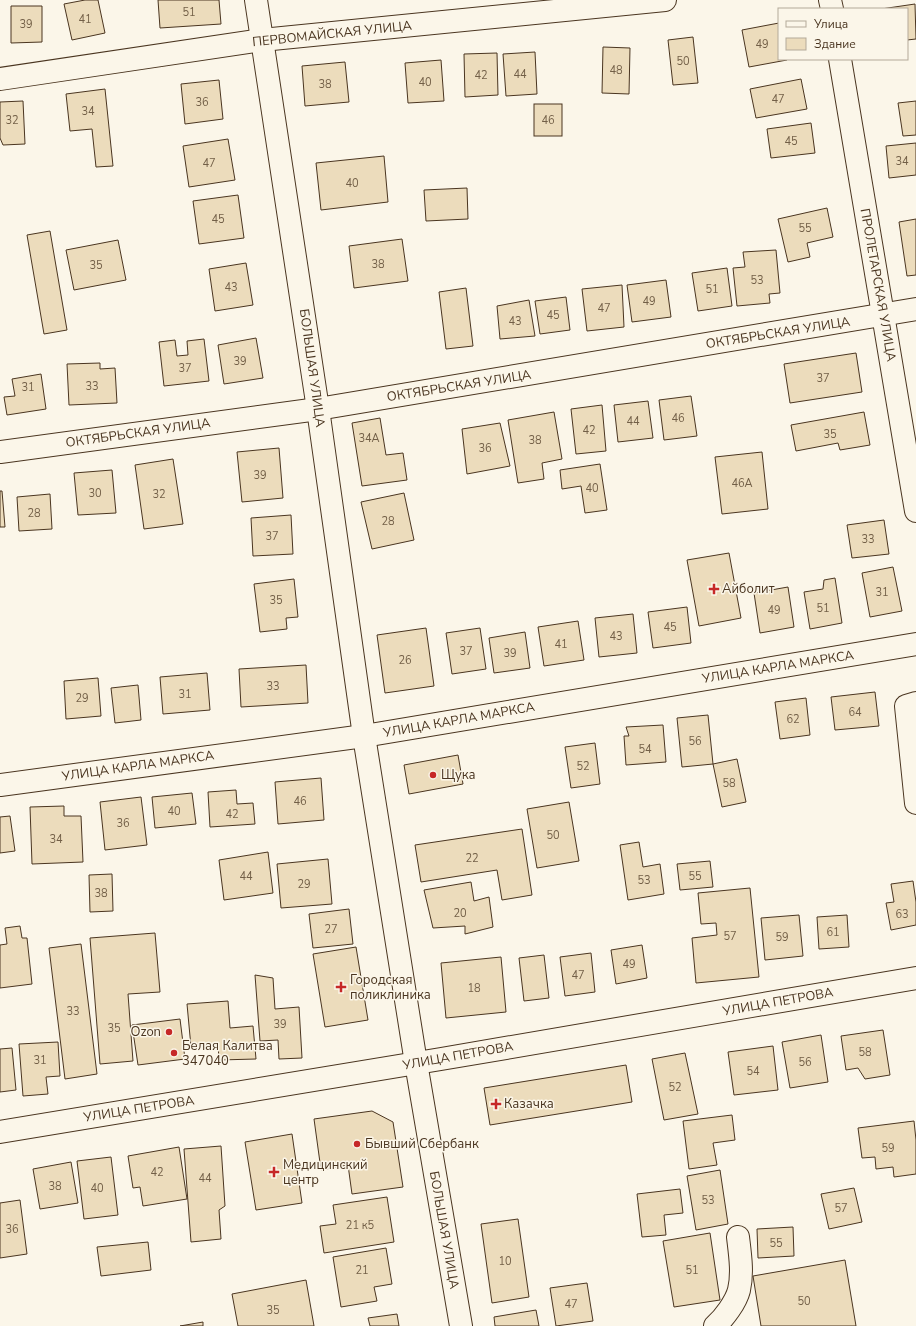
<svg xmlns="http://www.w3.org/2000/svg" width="916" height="1326" font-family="'Nunito Sans',sans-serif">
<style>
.building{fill:#ecdcbc;stroke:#4a3520}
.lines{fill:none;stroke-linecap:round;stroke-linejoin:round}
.minor-casing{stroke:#4a3520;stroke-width:24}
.major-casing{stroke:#4a3520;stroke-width:24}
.minor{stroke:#fbf6e9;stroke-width:22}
.major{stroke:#fbf6e9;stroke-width:22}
.poi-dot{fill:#c62828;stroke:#fbf6e9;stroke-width:1.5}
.labels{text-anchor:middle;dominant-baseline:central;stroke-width:3;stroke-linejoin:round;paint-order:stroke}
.number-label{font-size:11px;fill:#725f47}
.street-label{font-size:13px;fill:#4a3520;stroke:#fbf6e9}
.poi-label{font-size:13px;fill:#4a3520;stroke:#fbf6e9;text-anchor:start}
</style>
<rect width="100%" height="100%" fill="#fbf6e9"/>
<g class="building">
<path d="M85 0H98L105 33 72 40 64 4Z"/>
<path d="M158 0H219L221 24 160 28Z"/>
<path d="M915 4 916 39 907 40V9H881Z"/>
<path d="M11 6H42V42L11 43Z"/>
<path d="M779 23V59H786L787 60 749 67 742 30Z"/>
<path d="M693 37 698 83 673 85 668 40Z"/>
<path d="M603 47 630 48 629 94 602 93Z"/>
<path d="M535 52 537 94 506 96 503 54Z"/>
<path d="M497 53 498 95 465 97 464 54Z"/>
<path d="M441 60 444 101 408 103 405 63Z"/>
<path d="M345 62 349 102 305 106 302 66Z"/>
<path d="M801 79 807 109 756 118 750 89Z"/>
<path d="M219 80 223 119 185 124 181 84Z"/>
<path d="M105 89 113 166 96 167 92 129 70 131 66 94Z"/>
<path d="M23 101 25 144 3 145 0 138V102Z"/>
<path d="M916 101V135L903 136 898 103Z"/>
<rect x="534" y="104" width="28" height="32"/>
<path d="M811 123 815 153 771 158 767 129Z"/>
<path d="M228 139 235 180 189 187 183 146Z"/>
<path d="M916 143V175L889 178 886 146Z"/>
<path d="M384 156 388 202 321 210 316 163Z"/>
<path d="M467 188 468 219 426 221 424 190Z"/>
<path d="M238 195 244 238 199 244 193 201Z"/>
<path d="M827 208 833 237 807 243 810 257 788 262 778 219Z"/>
<path d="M916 219V275L907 276 899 222Z"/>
<path d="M50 231 67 330 44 334 27 235Z"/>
<path d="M402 239 408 281 354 288 349 246Z"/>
<path d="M118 240 126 280 74 290 66 250Z"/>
<path d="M776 250 780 293 769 294 770 303 737 306 733 268 745 267 743 252Z"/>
<path d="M246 263 253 305 215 311 209 269Z"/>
<path d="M727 268 732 306 698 311 692 273Z"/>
<path d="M666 280 671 317 632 322 627 285Z"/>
<path d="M622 285 624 327 587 331 582 289Z"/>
<path d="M466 288 473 346 446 349 439 292Z"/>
<path d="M566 297 570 330 540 334 535 301Z"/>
<path d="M529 300 535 336 500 339 497 306Z"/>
<path d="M256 338 263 378 224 384 218 345Z"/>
<path d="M204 339 209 381 164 386 159 342 175 340 177 356 188 355 187 341Z"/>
<path d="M856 353 862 392 790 403 784 364Z"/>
<path d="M100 363V369L115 368 117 403 69 405 67 364Z"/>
<path d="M41 374 46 409 7 415 4 397 15 396 12 379Z"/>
<path d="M691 396 697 436 664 440 659 400Z"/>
<path d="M648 401 653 438 618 442 614 405Z"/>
<path d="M602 405 606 451 576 454 571 409Z"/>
<path d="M554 412 562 459 542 463 544 479 518 483 508 420Z"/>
<path d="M864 412 870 445 840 450 838 443 796 451 791 425Z"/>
<path d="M380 418 386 455 403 453 407 480 362 486 352 423Z"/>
<path d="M500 423 510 466 467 474 462 429Z"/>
<path d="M279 448 283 498 242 502 237 452Z"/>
<path d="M762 452 768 509 722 514 715 457Z"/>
<path d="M173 459 183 524 144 529 135 465Z"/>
<path d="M600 464 607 510 585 513 581 486 562 489 560 470Z"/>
<path d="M112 470 116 513 78 515 74 473Z"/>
<path d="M0 491H2L5 527H0Z"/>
<path d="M404 493 414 540 372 549 361 502Z"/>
<path d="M50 494 52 529 19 531 17 497Z"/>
<path d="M291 515 293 554 253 556 251 518Z"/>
<path d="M884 520 889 554 852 558 847 525Z"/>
<path d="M729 553 741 618 699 626 687 560Z"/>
<path d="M893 567 902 611 870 617 862 573Z"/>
<path d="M835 578 842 623 810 629 804 592 823 589 824 580Z"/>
<path d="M294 579 298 617 286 618 287 629 260 632 254 584Z"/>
<path d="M788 587 794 627 760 633 754 593Z"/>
<path d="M687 607 691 643 653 648 648 612Z"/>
<path d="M633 614 637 653 599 657 595 618Z"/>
<path d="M578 621 584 660 544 666 538 627Z"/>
<path d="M426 628 434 686 385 693 377 635Z"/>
<path d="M480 628 486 669 452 674 446 633Z"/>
<path d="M525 632 530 668 494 673 489 638Z"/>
<path d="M306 665 308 703 241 707 239 669Z"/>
<path d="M207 673 210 710 163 714 160 677Z"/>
<path d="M98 678 101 716 66 719 64 681Z"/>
<path d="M138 685 141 720 115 723 111 688Z"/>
<path d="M875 692 879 726 835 730 831 697Z"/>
<path d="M806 698 810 735 780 739 775 702Z"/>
<path d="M708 715 713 764 682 767 677 718Z"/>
<path d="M663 725 666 762 626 765 624 736H629L626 727Z"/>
<path d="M595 743 600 784 571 788 565 747Z"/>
<path d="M458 755 463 784 409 794 404 765Z"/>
<path d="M737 759 746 802 722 807 713 764Z"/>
<path d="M321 778 324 820 278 824 275 782Z"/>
<path d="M236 790 237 804 253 803 255 824 210 827 208 792Z"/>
<path d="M192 793 196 824 155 828 152 797Z"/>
<path d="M141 797 147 845 105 850 100 802Z"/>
<path d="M569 802 579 861 537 868 527 809Z"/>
<path d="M64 806V816H81L83 862 32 864 30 807Z"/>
<path d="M10 816 15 851 0 853V817Z"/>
<path d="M522 829 532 895 502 900 497 870 421 882 415 845Z"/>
<path d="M639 842 643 867 660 864 664 894 628 900 620 845Z"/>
<path d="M268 852 273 893 224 900 219 860Z"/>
<path d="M328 859 332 904 281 908 277 864Z"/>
<path d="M710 861 713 887 680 890 677 864Z"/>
<path d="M112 874 113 911 90 912 89 875Z"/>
<path d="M913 881 916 902V925L891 930 886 903 894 902 891 884Z"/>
<path d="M471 882 474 901 489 897 493 927 465 934V926L433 928 424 890Z"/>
<path d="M750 888 759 977 696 983 692 938 717 935 716 923 701 924 698 893Z"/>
<path d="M349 909 353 944 313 948 309 914Z"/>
<path d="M799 915 803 956 765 960 761 918Z"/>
<path d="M847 915 849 947 819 949 817 917Z"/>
<path d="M20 926 22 938H27L32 984 0 988V945L7 944 5 928Z"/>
<path d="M155 933 160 992 128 994 133 1061 100 1064 90 938Z"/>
<path d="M81 944 97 1074 65 1079 49 948Z"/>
<path d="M642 945 647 978 616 984 611 950Z"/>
<path d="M356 947 368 1020 325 1027 313 954Z"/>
<path d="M591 953 595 992 565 996 560 957Z"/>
<path d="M544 955 549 998 524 1001 519 958Z"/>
<path d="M501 957 506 1012 446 1018 441 963Z"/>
<path d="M255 975 273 978 275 1009 299 1007 302 1058 279 1059 278 1040 260 1041Z"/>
<path d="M228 1001 230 1028 253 1026 256 1059 219 1060 218 1044 191 1047 187 1004Z"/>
<path d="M180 1019 185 1059 138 1065 132 1025Z"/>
<path d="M883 1030 890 1075 865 1079 858 1068 846 1070 841 1036Z"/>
<path d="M821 1035 828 1082 790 1088 782 1042Z"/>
<path d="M58 1042 60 1076 46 1077 48 1094 23 1096 19 1044Z"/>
<path d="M773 1046 778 1090 734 1095 728 1052Z"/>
<path d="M12 1048 16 1090 0 1092V1049Z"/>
<path d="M685 1053 698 1114 664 1120 652 1059Z"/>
<path d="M626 1065 632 1102 490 1125 484 1088Z"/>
<path d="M372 1111 393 1122 403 1187 352 1194 348 1165 321 1170 314 1119Z"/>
<path d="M732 1115 735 1140 713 1143 717 1165 689 1169 683 1121Z"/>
<path d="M914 1121 916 1140V1174L894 1177 893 1167 876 1169 875 1157 862 1158 858 1128Z"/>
<path d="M292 1134 302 1203 256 1210 245 1142Z"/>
<path d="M221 1146 225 1206 219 1210 221 1239 191 1242 184 1149Z"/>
<path d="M179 1147 187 1199 143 1206 140 1187 133 1188 128 1156Z"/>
<path d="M111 1157 118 1215 84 1219 77 1161Z"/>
<path d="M71 1162 78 1203 40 1209 33 1169Z"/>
<path d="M720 1170 728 1224 696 1230 687 1176Z"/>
<path d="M854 1188 862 1222 829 1229 821 1194Z"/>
<path d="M680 1189 683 1213 664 1215 666 1235 642 1237 637 1194Z"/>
<path d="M387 1197 394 1242 324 1253 320 1226 336 1224 333 1205Z"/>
<path d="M20 1200 27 1254 0 1258V1203Z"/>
<path d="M518 1219 529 1297 492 1303 481 1224Z"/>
<path d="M793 1227 794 1256 758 1258 757 1229Z"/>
<path d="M710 1233 720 1300 674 1307 663 1241Z"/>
<path d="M148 1242 151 1270 101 1276 97 1247Z"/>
<path d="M386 1248 392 1284 374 1287 377 1301 341 1307 333 1257Z"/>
<path d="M845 1260 856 1326H761L753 1276Z"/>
<path d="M306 1280 314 1326H238L232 1294Z"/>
<path d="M587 1283 593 1321 556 1326 550 1288Z"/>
<path d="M536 1310 539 1326H495L494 1317Z"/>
<path d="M397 1314 399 1326H370L368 1318Z"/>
<path d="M203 1322V1326H180Z"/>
</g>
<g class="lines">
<g class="minor-casing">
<g id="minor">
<path d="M256 0 318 409 364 736 416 1063 461 1326"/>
<path d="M0 79 262 40 665 0"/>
<path d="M0 452 318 409 916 309"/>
<path d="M916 703 906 706 916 803"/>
<path d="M0 785 364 736 916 644"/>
<path d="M0 1132 441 1059 916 978"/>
<path d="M715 1326C724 1318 736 1302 739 1290 743 1273 740 1254 738 1237"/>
</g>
</g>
<g class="major-casing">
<g id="major">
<path d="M830 0 832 9"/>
<path d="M840 59 916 511"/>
</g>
</g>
<use href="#minor" class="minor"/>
<use href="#major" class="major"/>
</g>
<g class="poi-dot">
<path d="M712 583h4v4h4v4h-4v4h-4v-4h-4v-4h4z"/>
<circle cx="433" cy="775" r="4"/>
<path d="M339 981h4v4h4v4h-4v4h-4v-4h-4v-4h4z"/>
<circle cx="169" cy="1032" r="4"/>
<circle cx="174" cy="1053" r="4"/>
<path d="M494 1098h4v4h4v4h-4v4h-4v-4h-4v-4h4z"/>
<circle cx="357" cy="1144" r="4"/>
<path d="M272 1166h4v4h4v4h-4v4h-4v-4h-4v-4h4z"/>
</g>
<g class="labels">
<g class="number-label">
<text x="189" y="12">51</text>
<text x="85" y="19">41</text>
<text x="26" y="24">39</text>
<text x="762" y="44">49</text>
<text x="683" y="61">50</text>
<text x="616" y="70">48</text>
<text x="520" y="74">44</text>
<text x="481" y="75">42</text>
<text x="425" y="82">40</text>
<text x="325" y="84">38</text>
<text x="778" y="99">47</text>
<text x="202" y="102">36</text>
<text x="88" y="111">34</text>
<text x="12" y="120">32</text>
<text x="548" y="120">46</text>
<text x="791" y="141">45</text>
<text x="902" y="161">34</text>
<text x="209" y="163">47</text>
<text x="352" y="183">40</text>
<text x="218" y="219">45</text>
<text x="805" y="228">55</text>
<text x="378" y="264">38</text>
<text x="96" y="265">35</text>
<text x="757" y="280">53</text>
<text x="231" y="287">43</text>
<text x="712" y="289">51</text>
<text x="649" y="301">49</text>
<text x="604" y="308">47</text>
<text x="553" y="315">45</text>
<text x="515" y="321">43</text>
<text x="240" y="361">39</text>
<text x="185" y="368">37</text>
<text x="823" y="378">37</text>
<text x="92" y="386">33</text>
<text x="28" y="387">31</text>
<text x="678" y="418">46</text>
<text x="633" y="421">44</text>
<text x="589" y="430">42</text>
<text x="830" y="434">35</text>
<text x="369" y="438">34А</text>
<text x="535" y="440">38</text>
<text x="485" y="448">36</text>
<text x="260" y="475">39</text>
<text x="742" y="483">46А</text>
<text x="592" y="488">40</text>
<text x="95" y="493">30</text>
<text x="159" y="494">32</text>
<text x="34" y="513">28</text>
<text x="388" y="521">28</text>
<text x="272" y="536">37</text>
<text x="868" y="539">33</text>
<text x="882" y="592">31</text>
<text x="276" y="600">35</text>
<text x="823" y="608">51</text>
<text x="774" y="610">49</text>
<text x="670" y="627">45</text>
<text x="616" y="636">43</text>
<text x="561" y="644">41</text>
<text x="466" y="651">37</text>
<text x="510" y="653">39</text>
<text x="405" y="660">26</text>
<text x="273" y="686">33</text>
<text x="185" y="694">31</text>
<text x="82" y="698">29</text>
<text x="855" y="712">64</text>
<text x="793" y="719">62</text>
<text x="695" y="741">56</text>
<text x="645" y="749">54</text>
<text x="583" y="766">52</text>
<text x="729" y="783">58</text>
<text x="300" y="801">46</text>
<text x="174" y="811">40</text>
<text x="232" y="814">42</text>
<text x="123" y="823">36</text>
<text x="553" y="835">50</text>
<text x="56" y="839">34</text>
<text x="472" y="858">22</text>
<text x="246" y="876">44</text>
<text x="695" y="876">55</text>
<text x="644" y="880">53</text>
<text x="304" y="884">29</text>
<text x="101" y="893">38</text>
<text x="460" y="913">20</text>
<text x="902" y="914">63</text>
<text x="331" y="929">27</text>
<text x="833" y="932">61</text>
<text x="730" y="936">57</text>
<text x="782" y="937">59</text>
<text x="629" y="964">49</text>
<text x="578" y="975">47</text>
<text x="474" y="988">18</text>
<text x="73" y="1011">33</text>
<text x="280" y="1024">39</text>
<text x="114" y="1028">35</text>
<text x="865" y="1052">58</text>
<text x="40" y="1060">31</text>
<text x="805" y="1062">56</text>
<text x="753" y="1071">54</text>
<text x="675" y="1087">52</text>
<text x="888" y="1148">59</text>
<text x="157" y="1172">42</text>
<text x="205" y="1178">44</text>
<text x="55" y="1186">38</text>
<text x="97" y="1188">40</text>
<text x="708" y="1200">53</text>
<text x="841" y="1208">57</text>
<text x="360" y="1225">21 к5</text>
<text x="12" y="1229">36</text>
<text x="776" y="1243">55</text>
<text x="505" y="1261">10</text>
<text x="362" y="1270">21</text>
<text x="692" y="1270">51</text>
<text x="804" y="1301">50</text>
<text x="571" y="1304">47</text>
<text x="273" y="1310">35</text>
</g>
<g class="street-label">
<text transform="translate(332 34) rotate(-6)">ПЕРВОМАЙСКАЯ УЛИЦА</text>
<text transform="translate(878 285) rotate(80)">ПРОЛЕТАРСКАЯ УЛИЦА</text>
<text transform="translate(778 333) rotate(-9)">ОКТЯБРЬСКАЯ УЛИЦА</text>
<text transform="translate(312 368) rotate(82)">БОЛЬШАЯ УЛИЦА</text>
<text transform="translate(459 386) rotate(-9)">ОКТЯБРЬСКАЯ УЛИЦА</text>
<text transform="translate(138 433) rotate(-8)">ОКТЯБРЬСКАЯ УЛИЦА</text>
<text transform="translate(778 667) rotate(-9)">УЛИЦА КАРЛА МАРКСА</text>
<text transform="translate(459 720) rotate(-10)">УЛИЦА КАРЛА МАРКСА</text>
<text transform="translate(138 766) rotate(-8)">УЛИЦА КАРЛА МАРКСА</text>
<text transform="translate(778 1002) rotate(-10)">УЛИЦА ПЕТРОВА</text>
<text transform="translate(458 1056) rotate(-10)">УЛИЦА ПЕТРОВА</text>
<text transform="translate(139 1109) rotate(-9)">УЛИЦА ПЕТРОВА</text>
<text transform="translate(444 1230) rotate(80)">БОЛЬШАЯ УЛИЦА</text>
</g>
<g class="poi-label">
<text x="722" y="589">Айболит</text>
<text x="441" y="775">Щука</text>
<text x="350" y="980">Городская<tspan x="350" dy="15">поликлиника</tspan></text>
<text x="161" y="1032" text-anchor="end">Ozon</text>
<text x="182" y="1046">Белая Калитва<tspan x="182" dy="15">347040</tspan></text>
<text x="504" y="1104">Казачка</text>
<text x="365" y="1144">Бывший Сбербанк</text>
<text x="283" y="1165">Медицинский<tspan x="283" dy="15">центр</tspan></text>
</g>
</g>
<rect x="778" y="8" width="130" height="52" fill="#fbf6e9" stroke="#b4a999"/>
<rect x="786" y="21" width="20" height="6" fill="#fbf6e9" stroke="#b4a999"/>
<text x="814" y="28" font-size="12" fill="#4a3520">Улица</text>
<rect x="786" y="38" width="20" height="12" fill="#ecdcbc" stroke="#b4a999"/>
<text x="814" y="48" font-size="12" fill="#4a3520">Здание</text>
</svg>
